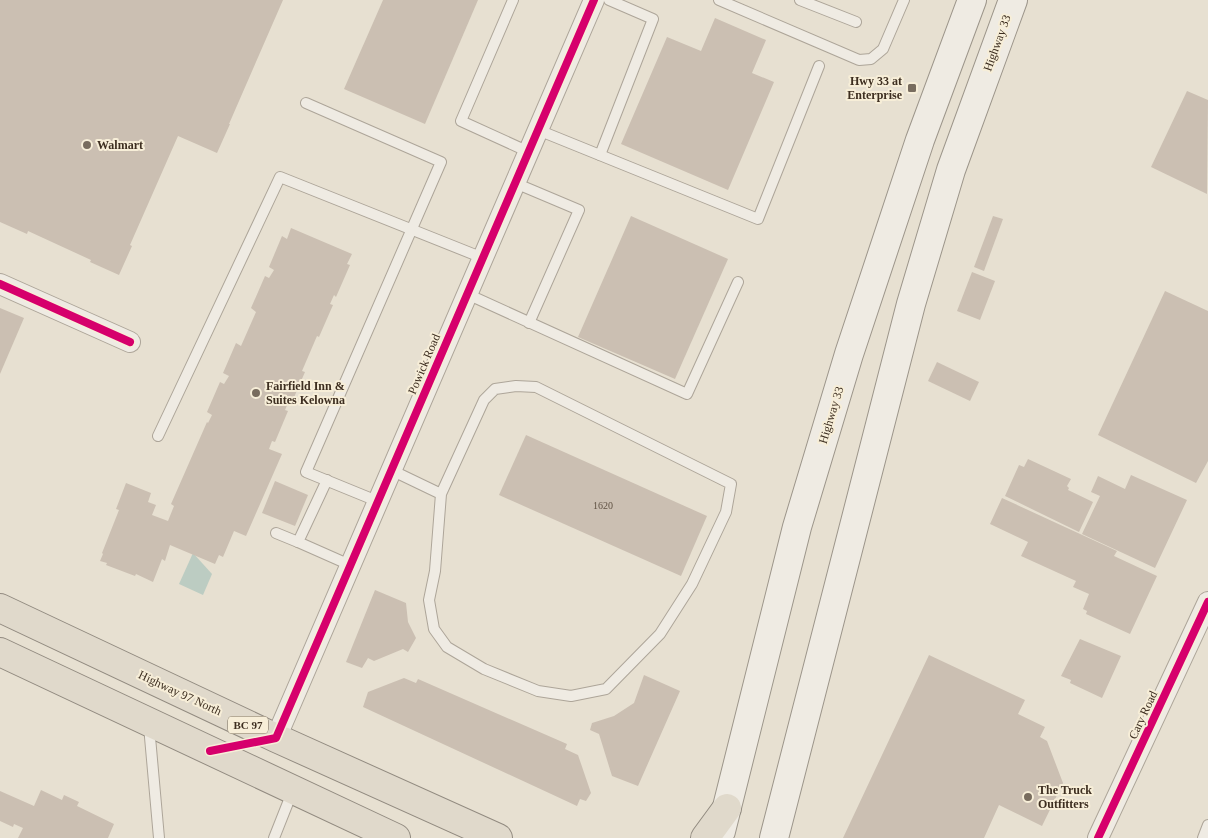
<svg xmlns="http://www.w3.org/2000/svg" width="1208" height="838" font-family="Georgia,serif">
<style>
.water{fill:#bcccc2}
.building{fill:#cbbfb2}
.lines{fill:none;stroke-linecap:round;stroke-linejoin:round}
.service-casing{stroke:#ada599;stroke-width:12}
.minor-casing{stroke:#ada599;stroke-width:22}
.secondary-casing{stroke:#9c958a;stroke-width:30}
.trunk-casing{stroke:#928b80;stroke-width:30}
.service{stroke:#efebe3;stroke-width:10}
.minor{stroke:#efebe3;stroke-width:20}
.secondary{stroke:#efebe3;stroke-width:28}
.trunk{stroke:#e0d9cb;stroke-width:28}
.cycleway-casing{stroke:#f7eed8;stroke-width:11}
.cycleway{stroke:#d6006c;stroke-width:8}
.poi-dot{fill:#786c5e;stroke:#f7eed8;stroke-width:2}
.labels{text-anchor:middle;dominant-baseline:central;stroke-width:4;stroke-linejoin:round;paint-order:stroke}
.number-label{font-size:10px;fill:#605244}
.shield{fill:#f7eed8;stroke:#756857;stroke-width:1}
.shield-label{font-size:11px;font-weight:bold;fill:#3d2e20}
.street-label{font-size:12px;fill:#3d2e20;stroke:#f7eed8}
.poi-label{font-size:12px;font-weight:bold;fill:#3d2e20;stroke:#f7eed8;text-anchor:start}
</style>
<rect width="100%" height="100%" fill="#e7e0d1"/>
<path class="water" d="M193 553 212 574 203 595 179 584Z"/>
<g class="building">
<path d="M0 0H283L229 124H230L217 153 178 136 130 245 132 246 119 275 90 262 91 260 28 231 27 234 0 222Z"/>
<path d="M383 0H478L425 124 344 89Z"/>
<path d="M715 18 766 40 752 73 774 82 728 190 621 144 667 37 701 51Z"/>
<path d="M1187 91 1208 100 1207 194 1151 167Z"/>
<path d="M631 216 728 259 675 379 578 337Z"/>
<path d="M993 216 1003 219 984 271 974 267Z"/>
<path d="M291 228 352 254 347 264 350 265 336 297 334 295 330 304 333 305 319 337 317 336 302 371 305 372 292 402 289 401 285 410 288 411 275 442 272 441 269 449 282 454 246 536 234 531 223 557 219 555 215 564 170 545 165 561 162 559 153 582 136 574 135 576 106 565 107 563 100 561 103 554 102 553 119 510 116 509 126 483 151 493 148 502 156 505 152 515 168 521 174 506 171 504 207 422 208 423 212 415 207 412 220 382 224 384 229 376 223 373 236 343 241 346 256 312 251 308 265 276 269 278 274 270 269 267 282 236 287 239Z"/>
<path d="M972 272 995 281 980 320 957 311Z"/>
<path d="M1165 291 1208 311V461L1196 483 1098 435Z"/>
<path d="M0 308 24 318 0 374Z"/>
<path d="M937 362 979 382 970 401 928 381Z"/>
<path d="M526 435 707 516 681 576 499 495Z"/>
<path d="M1028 459 1071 479 1067 486 1069 488 1068 490 1093 502 1079 532 1005 496 1019 465 1024 467Z"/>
<path d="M1131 475 1187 500 1155 568 1082 534 1100 496 1091 492 1098 476 1125 489Z"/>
<path d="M275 481 308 495 295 526 262 513Z"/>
<path d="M1002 498 1117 551 1114 556 1157 576 1130 634 1086 614 1087 611 1083 609 1089 594 1073 587 1076 581 1021 556 1028 542 990 524Z"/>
<path d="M375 590 406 603 408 622 416 638 408 652 403 649 374 661 368 658 362 668 346 662Z"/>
<path d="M1080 639 1121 656 1102 698 1070 683 1071 680 1061 676Z"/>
<path d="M929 655 1025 700 1018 714 1045 727 1040 737 1047 741 1063 783 1042 826 999 805 984 838H843Z"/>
<path d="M644 675 680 691 638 786 612 776 599 734 590 730 592 723 614 716 634 703Z"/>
<path d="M404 678 416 683 418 679 567 744 565 749 578 755 591 793 586 801 580 799 577 806 363 707 368 692Z"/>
<path d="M41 790 62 800 64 795 79 802 77 806 114 824 108 838H18L23 828 14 824 13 827 0 821V791L34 806Z"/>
</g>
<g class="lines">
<g class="service-casing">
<g id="service">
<path d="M513 0 461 121 529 152"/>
<path d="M719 0 859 60 871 59 883 49 904 0"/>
<path d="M800 0 856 22"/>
<path d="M306 103 441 162 306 472 377 501"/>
<path d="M538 130 758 219 819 66"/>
<path d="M600 155 653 19 609 0"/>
<path d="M515 183 579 210 529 323"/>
<path d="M467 294 687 394 738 282"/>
<path d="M158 436 280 177 483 258"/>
<path d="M391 470 441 494 484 400 495 389 516 386 536 387 731 484 726 512 692 584 660 634 606 689 571 696 538 691 484 669 447 647 434 629 429 600 435 571 441 494"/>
<path d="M327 480 298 542 350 565"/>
<path d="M276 533 298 542"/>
<path d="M149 726 159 838"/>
<path d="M274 838 293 790"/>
<path d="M1203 838 1208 825"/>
</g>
</g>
<g class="minor-casing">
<g id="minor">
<path d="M0 284 130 342"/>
<path d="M276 738 594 0"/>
<path d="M1098 838 1208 602"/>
</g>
</g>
<g class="secondary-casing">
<g id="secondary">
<path d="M721 831 797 527 849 354 920 140 972 0"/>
<path d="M774 838 911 304 951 170 1013 0"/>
</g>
</g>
<g class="trunk-casing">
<g id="trunk">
<path d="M0 608 276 738 498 838"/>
<path d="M0 652 396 838"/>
<path d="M705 838 727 808"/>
</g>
</g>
<use href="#service" class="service"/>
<use href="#minor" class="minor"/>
<use href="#secondary" class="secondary"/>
<use href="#trunk" class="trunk"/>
<g class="cycleway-casing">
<g id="cycleway">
<path d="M0 284 130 342"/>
<path d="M210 751 276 738 594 0"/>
<path d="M1098 838 1208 602"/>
</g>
</g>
<use href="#cycleway" class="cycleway"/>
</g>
<g class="poi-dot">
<rect x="907" y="83" width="10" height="10" rx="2.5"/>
<circle cx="87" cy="145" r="5"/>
<circle cx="256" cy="393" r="5"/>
<circle cx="1028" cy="797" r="5"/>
</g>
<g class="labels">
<g class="number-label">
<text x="603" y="505">1620</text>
</g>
<rect class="shield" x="228" y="716.5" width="40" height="17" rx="4"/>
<g class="shield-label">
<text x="248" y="725">BC 97</text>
</g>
<g class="street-label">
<text transform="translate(997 43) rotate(-70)">Highway 33</text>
<text transform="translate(424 364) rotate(-67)">Powick Road</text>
<text transform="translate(831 415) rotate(-73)">Highway 33</text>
<text transform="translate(180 693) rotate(25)">Highway 97 North</text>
<text transform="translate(1143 715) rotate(-65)">Cary Road</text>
</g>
<g class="poi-label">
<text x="902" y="81" text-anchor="end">Hwy 33 at<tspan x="902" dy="14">Enterprise</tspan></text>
<text x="97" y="145">Walmart</text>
<text x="266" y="386">Fairfield Inn &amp;<tspan x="266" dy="14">Suites Kelowna</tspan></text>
<text x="1038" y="790">The Truck<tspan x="1038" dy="14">Outfitters</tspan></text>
</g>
</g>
</svg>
